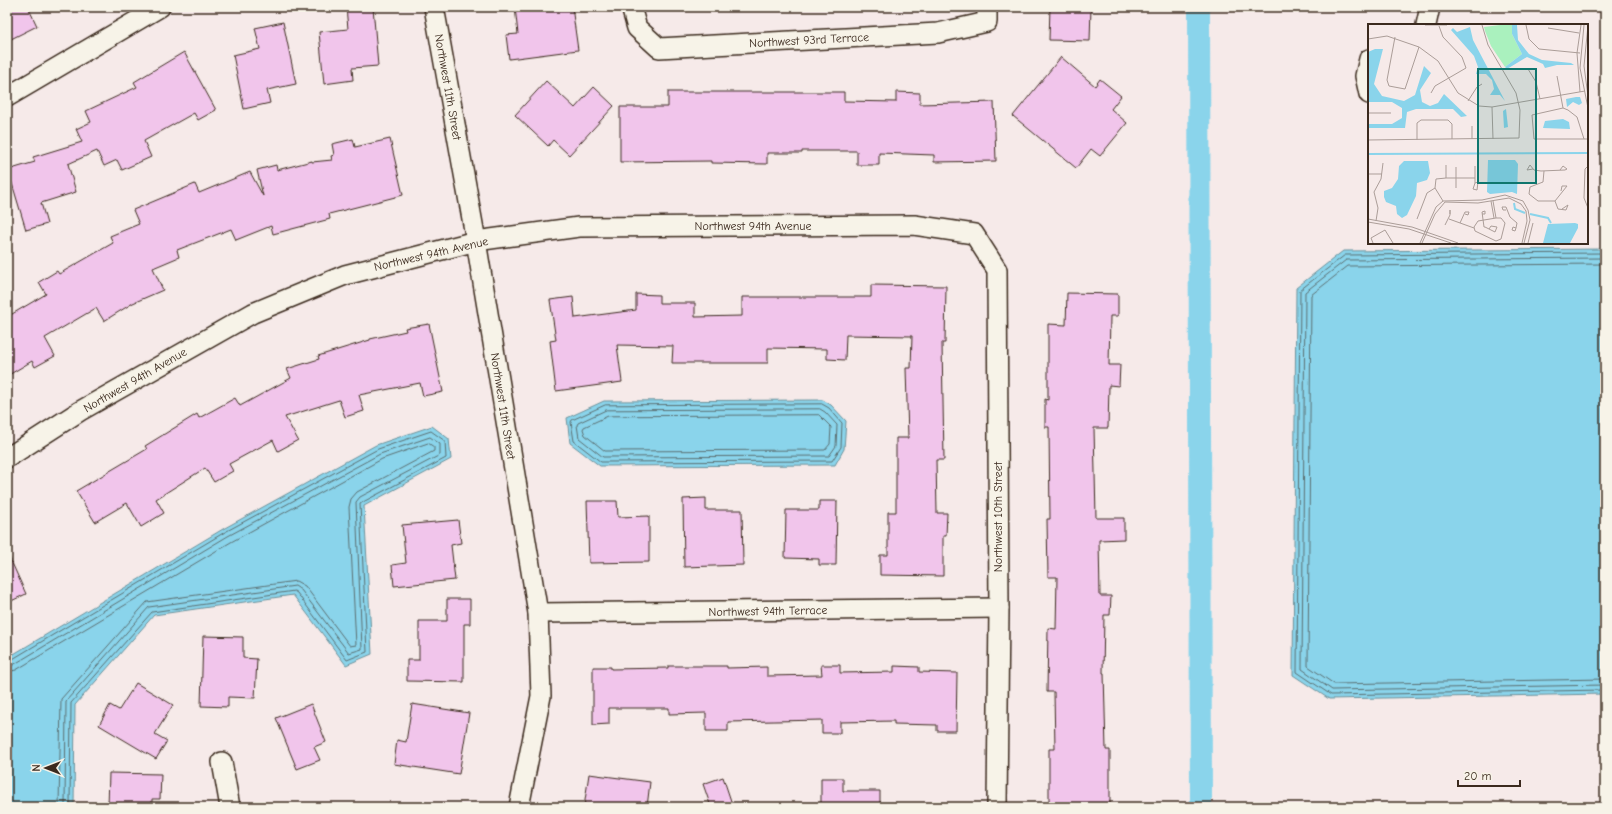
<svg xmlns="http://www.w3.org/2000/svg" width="1612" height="814" font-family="'Comic Neue',sans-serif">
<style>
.water{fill:#8ad4eb;stroke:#6a9099}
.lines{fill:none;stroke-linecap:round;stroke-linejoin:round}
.shore{stroke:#5b6e70;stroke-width:1}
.canal{stroke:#8ad4eb;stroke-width:22}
.building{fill:#f1c5eb;stroke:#3b2a1e}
.street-casing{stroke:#3b2a1e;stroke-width:22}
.street{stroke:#f7f3e8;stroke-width:19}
.labels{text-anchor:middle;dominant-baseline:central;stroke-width:3;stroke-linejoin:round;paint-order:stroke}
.street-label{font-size:12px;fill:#3b2a1e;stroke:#f7f3e8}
.inset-river{fill:none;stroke:#8ad4eb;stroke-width:2}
.inset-road{fill:none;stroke:#ab9d98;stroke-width:1}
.view{fill:#0f766e;fill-opacity:0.15;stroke:#0f766e;stroke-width:2}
.inset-edge{fill:none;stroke:#3b2a1e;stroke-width:2}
</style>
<rect width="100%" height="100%" fill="#f6eae9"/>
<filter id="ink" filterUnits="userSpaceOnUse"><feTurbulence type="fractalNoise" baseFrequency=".025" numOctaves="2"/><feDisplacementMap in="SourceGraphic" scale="8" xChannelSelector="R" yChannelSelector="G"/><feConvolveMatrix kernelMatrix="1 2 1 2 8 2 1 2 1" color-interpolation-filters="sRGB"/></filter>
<g filter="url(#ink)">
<g class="water">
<path d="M1605 249V694L1329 699 1293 675 1296 288 1343 251Z"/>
<path d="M823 400 831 405 846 421 844 449 835 465 600 466 570 443 567 418 604 401Z"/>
<path d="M432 426 449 439 451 459 364 506 372 654 346 665 293 595 154 615 75 705 74 807H7V658L223 529 376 445Z"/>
</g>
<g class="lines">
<g class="shore">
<path d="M1605 253 1345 255 1300 290 1297 672 1331 695 1605 690"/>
<path d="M1605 258 1346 260 1305 292 1302 669 1332 690 1605 685"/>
<path d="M1605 264 1348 266 1311 295 1308 666 1334 684 1605 679"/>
<path d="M822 404 829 408 842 423 841 447 832 461 601 462 574 441 571 422 572 420 605 405Z"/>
<path d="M820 409 825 412 837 425 836 446 829 456 603 457 579 438 577 425 578 423 606 410Z"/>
<path d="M819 415 831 427 830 444 825 450 605 451 585 435 583 429 584 427 608 416Z"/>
<path d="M7 661 11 660 225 532 378 449 431 431 445 441 446 458 363 502 360 504 367 652 347 660 297 593 294 591 152 612 71 703 70 807"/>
<path d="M7 666 13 665 228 536 380 454 430 437 440 444V455L360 497 356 502 362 649 349 653 301 590 295 586 149 607 66 701 65 807"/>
<path d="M7 672 16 670 231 542 382 459 428 443 434 447V451L357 492 351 499 349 507 356 645 350 646 305 586 296 581 147 602 61 699 59 807"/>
</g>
<path class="canal" d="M1199 7 1201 807"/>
</g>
<g class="building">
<path d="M7 7H28L37 26 11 39 7 30Z"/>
<path d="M346 7H373L378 66 352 68 353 80 324 84 319 32 348 29Z"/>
<path d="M515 7H572L578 50 509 59 506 35 518 34Z"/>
<path d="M1050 7H1091L1090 41 1049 40Z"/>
<path d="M283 22 296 84 267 90 270 103 244 109 233 55 260 49 255 28Z"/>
<path d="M184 52 216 110 198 120 194 113 144 141 151 157 122 170 117 160 104 166 97 151 68 164 76 192 41 203 47 224 26 230 8 170 35 162 33 157 82 142 76 129 91 122 86 111 137 87 134 82Z"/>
<path d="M1061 57 1095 86 1100 79 1121 96 1111 109 1127 123 1100 156 1091 149 1076 168 1013 116Z"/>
<path d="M546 81 575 108 594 87 614 106 569 155 553 140 548 146 515 115Z"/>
<path d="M668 92H844V101L896 102V92L920 93V104L994 102 996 161 934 162V155L879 153V165H857V151H802V153H767V164L711 163V161L620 162V107H668Z"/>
<path d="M353 139 355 147 390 139 403 195 329 214 330 219 273 234 271 226 236 240 231 229 177 250 179 257 153 268 163 290 133 303 104 321 96 308 45 338 55 356 35 367 32 361 7 376V317L46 294 39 282 57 271 59 274 113 243 110 236 139 224 133 210 195 184 199 193 250 172 263 196 257 170 276 165 277 170 312 161V162L332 160 331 156 334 155 332 144Z"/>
<path d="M871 285 946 286 945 343H942L944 460H936L937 513H947L946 536H943V576L880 575V555H888V512H896V438H908L906 368H911L912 336 846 335 845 360 827 359V349L768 348V363H672L673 346 617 345 622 382 556 391 550 341 556 340 550 300 573 297 575 318 636 310V294L659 295V303H695V317L742 316V297H871Z"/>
<path d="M1067 293 1118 294V316H1110L1109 365H1120L1119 386 1109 385 1108 428H1094L1096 518H1124V539L1099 540 1100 596H1111L1110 615H1104L1103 673H1104L1106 750H1110V805H1049V749H1055L1054 692H1047L1048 628 1056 629 1057 577H1048L1047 519H1050L1049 427H1045V399L1048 400V324L1066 325Z"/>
<path d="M429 324 443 392 423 396 420 383 359 395 364 411 345 417 339 400 285 417 298 440 278 451 273 440 229 464 233 471 214 482 205 468 156 499 164 513 141 527 127 503 95 522 76 491 147 449 145 446 197 414 199 418 235 398 240 406 291 378 287 369 319 359 318 356 370 340V339L406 331 405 328Z"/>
<path d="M706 498V510H742L743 565 684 567 683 499Z"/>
<path d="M587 501H617L618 517 649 516V562L589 563Z"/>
<path d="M819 501H837L836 565H819V559L785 558 786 510H819Z"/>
<path d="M458 520 461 543 451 545 455 580 394 586 392 565 406 563 402 525Z"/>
<path d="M7 552 26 594 7 603Z"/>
<path d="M447 599H470V624H464V682L407 681V660H419V621H447Z"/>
<path d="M203 636 243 637V658L257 659 255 698 228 697V707L201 706Z"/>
<path d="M821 665H840V673L894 672V666L919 667V672L957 673 956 731H937V725L894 724V721L840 722V733H822V720L728 722V731H706V713L669 714V708H609V724L593 725V667H611V669L668 668V666H727V668L767 667V676L822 675Z"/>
<path d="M136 683 173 705 155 734 167 741 156 759 99 725 110 705 119 710Z"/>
<path d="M311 704 326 742 314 747 320 760 297 769 276 718Z"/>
<path d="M412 704 469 713 459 774 394 764 397 740 406 742Z"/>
<path d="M109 773 161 774 160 799H152V807H108Z"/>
<path d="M589 774 650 782 647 807H584Z"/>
<path d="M723 777 733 807H711L703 784Z"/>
<path d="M821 778H843V791H880V807H821Z"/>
</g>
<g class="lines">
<g class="street-casing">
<g id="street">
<path d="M434 7 476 241 538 613 541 696 519 807"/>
<path d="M631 7 637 28 659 48 938 33 987 22V7"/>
<path d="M1426 25 1430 7"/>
<path d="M1369 59 1365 76 1369 94"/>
<path d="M7 97 160 7"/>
<path d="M7 458 80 411 253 313 345 275 476 241 579 227 914 225 974 234 997 270 999 608 997 807"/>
<path d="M538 613 999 608"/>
<path d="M222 762 230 807"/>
</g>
</g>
<use href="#street" class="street"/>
</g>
</g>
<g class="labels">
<g class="street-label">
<text transform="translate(809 40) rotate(-3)">Northwest 93rd Terrace</text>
<text transform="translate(448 87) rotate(80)">Northwest 11th Street</text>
<text x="753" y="226">Northwest 94th Avenue</text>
<text transform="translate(431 254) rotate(-13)">Northwest 94th Avenue</text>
<text transform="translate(135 380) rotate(-30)">Northwest 94th Avenue</text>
<text transform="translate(503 406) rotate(81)">Northwest 11th Street</text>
<text transform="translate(998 517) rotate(-90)">Northwest 10th Street</text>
<text transform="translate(768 611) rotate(-1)">Northwest 94th Terrace</text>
</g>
</g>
<g transform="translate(1368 24)">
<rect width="220" height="220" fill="#f6eae9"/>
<path d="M132 1H144V10L154 30 137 43 123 22 117 7 116 3Z" fill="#aaf1be"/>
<path d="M144 1H149L150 16 161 30 174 36 203 39 206 41H189L177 44 175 40 159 33 139 45 137 43 154 30 144 10ZM102 3 105 16 137 77 132 71H122L126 65 124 56 118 50H108L110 43 106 32 83 6 85 4 89 8ZM7 25H15L6 60 14 72 36 77 47 71 56 42 63 49 52 66 54 78 62 82 70 79 76 70 99 92 93 93 85 85H48L39 88 37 104H0V100H24L34 94V84L24 78H0V28ZM208 73H212L214 79 211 81 205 78 199 83 198 75ZM138 85 140 103 136 104 135 87ZM195 95 201 98 202 105 175 104 177 97ZM120 136H147L150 140 149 170 144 168 122 170 119 168ZM36 137H60L62 149 59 156 49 159 48 172 39 191 34 194 29 190 28 182 18 178 16 173V167L24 164 30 155 31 142ZM207 199 210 200V204L202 219H175L180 200Z" fill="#8ad4eb"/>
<path class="inset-river" d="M0 130 220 129M146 179 147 185 157 189M162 190 180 194 183 199"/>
<path class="inset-road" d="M57 1H79M158 1 161 15 171 25 212 29M216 1 212 44 220 84M220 1 216 42 220 72M180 4 211 9M27 13 19 56 21 62 37 65 51 23M0 15 19 12 51 23 70 37 90 69 111 82 124 83 217 67M160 45 168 58 172 75M189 52 195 84M212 68 209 29 213 1M63 69 67 62 98 44 94 33 75 13 71 2M100 77 109 63 114 60M124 83 125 115M0 89H23M104 102V115M216 115 209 93 200 86 195 84 164 91 166 115H220M0 116 151 114 152 86 148 69 120 21 114 1M49 116V99L53 96H80L84 100V115M78 141V154H107M107 142V159L105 165 109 166 110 158 107 159M220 142 217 145 216 174 220 184M88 143V164M165 145 159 146 162 141 166 146 173 147 197 146 199 145 195 142 192 146M0 150H14M67 164 75 177M161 170 162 163 175 158 176 147M161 170 170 177H187M123 177 126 194M125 177 128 194M187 177 199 162H194L193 167M187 177 190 185 198 186 200 181 194 185M138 186H135L134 183H138L142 193 149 199 148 204M114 190H117V187L114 188 116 203H117L127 208 129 203 123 202 121 205M128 194H133L137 199 133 215 128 217 107 207 106 203 110 197ZM0 195 44 203 90 219M49 195 59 169 67 164 68 155 78 154M81 195 106 204M8 197 10 184 6 168 13 155 15 139M0 198 41 205 83 219M92 199 97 188H101L100 191 97 190M77 201 82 191V186V190M145 203 148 204 147 207 144 206ZM5 219 3 214 17 206 25 219M52 219 68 183 75 177 114 176 137 171 155 177 160 186 162 196 156 219M54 219 67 190 77 178 110 179 141 174 153 180 158 187 159 197 154 219M160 219 165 199"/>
<path class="view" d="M110 45H168V159H110Z"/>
<rect width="220" height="220" class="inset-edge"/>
</g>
<rect width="1612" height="814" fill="none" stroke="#f7f3e8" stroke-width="24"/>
<rect x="12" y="12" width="1588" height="790" fill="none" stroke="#3b2a1e" stroke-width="1.5" filter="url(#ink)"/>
<g transform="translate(46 768) rotate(270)" stroke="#f7f3e8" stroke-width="3" paint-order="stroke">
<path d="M0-3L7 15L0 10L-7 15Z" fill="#3b2a1e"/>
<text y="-6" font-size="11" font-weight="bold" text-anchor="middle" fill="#3b2a1e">N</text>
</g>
<path d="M1458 780v6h62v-6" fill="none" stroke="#3b2a1e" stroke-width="2"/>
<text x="1464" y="780" font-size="12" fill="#3b2a1e" stroke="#f7f3e8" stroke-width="3" paint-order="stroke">20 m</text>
</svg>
